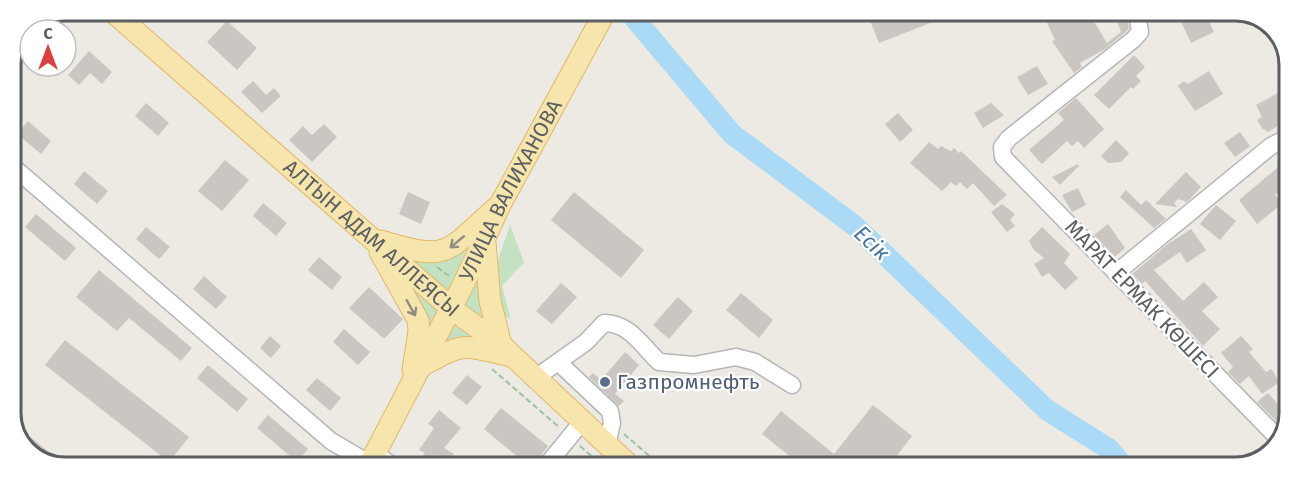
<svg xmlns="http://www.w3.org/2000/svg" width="1300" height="478" font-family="'Fira Sans',sans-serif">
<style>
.green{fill:#c4e2c2}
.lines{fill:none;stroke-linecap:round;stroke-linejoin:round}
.river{stroke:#aadaf6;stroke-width:21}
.building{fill:#cac7c2}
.minor-casing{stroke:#b4b6b9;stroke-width:19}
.major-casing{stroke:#e2b767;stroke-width:23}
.path{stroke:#9cc2a4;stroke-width:2;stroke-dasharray:6 3;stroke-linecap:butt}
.minor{stroke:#fff;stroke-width:16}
.major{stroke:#f6e6ae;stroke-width:21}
.oneway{stroke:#918e7d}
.service-dot{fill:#5c6f8a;stroke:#fff;stroke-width:2}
.labels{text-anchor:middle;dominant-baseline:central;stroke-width:4.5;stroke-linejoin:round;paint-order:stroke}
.street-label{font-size:21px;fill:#5b5f62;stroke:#fff}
.service-label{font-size:21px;fill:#4e5e75;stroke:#fff;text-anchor:start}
.water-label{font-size:22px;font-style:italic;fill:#47769d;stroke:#fff}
.rim{fill:none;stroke:#5b5f62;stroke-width:3}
</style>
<rect width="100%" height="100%" fill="#eceae3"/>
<g class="green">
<path d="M510 225 524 262 502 286 511 320 496 309 497 263Z"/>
<path d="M471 237 448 292 393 251 443 261 457 252Z"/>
<path d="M484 252 492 336 463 304Z"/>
<path d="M401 273 440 307 422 354Z"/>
<path d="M453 319 482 346 433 353Z"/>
</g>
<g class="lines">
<path class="river" d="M629 12 732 134 855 226 1047 410 1109 449 1124 467"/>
</g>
<g class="building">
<path d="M62 12 46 30H40L33 24Z"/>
<path d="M867 13H929L933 22 879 43Z"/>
<path d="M1055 13H1089L1107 43 1121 32 1114 13H1126L1129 29 1105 49 1080 63 1082 67 1074 73 1052 41 1055 40 1045 18Z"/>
<path d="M1177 13H1205L1214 32 1191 43Z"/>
<path d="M227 21 257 48 237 70 207 42Z"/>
<path d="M89 51 112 72 102 84 90 73 79 85 68 75Z"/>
<path d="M1134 55 1145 67 1136 76 1141 81 1133 89 1131 87 1109 109 1094 95Z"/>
<path d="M1037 66 1048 84 1028 95 1017 77Z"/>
<path d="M1209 71 1223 94 1195 111 1178 86 1184 81 1188 84Z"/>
<path d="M253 81 266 95 274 88 281 96 262 113 241 92Z"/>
<path d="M1289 87V119L1268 132 1262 128 1257 120 1262 117 1256 105Z"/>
<path d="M1076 98 1104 129 1084 148 1078 141 1072 146 1067 141 1042 164 1029 150 1064 120 1058 113Z"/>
<path d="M146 103 169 123 158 136 135 116Z"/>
<path d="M991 103 1004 115 983 128 974 113Z"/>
<path d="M898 113 913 130 900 142 885 124Z"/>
<path d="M28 121 51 141 41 154 17 134Z"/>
<path d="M324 124 337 137 312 162 289 140 303 126 312 135Z"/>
<path d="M1240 132 1250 146 1235 157 1224 143Z"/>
<path d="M1116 140 1129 153 1121 162 1108 163 1101 156Z"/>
<path d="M929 142 938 149 941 146 951 151 954 148 959 153 961 151 1007 195 994 206 973 183 967 189 960 182 956 186 951 182 942 191 910 163Z"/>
<path d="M225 160 249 180 222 211 198 191Z"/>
<path d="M1283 163 1288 171V185L1275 195 1282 204 1257 224 1239 200Z"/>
<path d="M1078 164 1079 166 1060 185 1052 177Z"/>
<path d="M84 171 108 191 97 204 74 184Z"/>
<path d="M1186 172 1201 187 1187 202 1178 199 1174 203 1177 207 1155 204Z"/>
<path d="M1078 188 1086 205 1072 212 1062 195Z"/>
<path d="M1126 190 1141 205 1146 200 1166 219 1154 228 1120 197Z"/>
<path d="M408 192 430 202 421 224 399 214Z"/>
<path d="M574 192 644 250 621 278 551 220Z"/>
<path d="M263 203 287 223 276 236 253 216Z"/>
<path d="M1002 204 1015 214 1010 220 1015 226 1007 232 991 212Z"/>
<path d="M1216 205 1236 221 1220 240 1200 224Z"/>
<path d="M36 214 76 248 65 261 25 227Z"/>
<path d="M1108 224 1125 248 1115 257 1094 235Z"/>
<path d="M146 227 170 247 159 259 136 239Z"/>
<path d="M1042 227 1070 254 1064 263 1078 278 1065 290 1049 273 1042 277 1034 264 1044 258 1034 250 1029 241Z"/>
<path d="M1191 229 1206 250 1187 263 1180 252 1154 270 1183 301 1204 282 1218 297 1202 311 1220 329 1203 346 1145 281 1142 284 1132 274 1168 244Z"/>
<path d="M319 257 342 277 332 290 308 270Z"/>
<path d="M99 270 192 348 181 361 129 318 117 331 76 297Z"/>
<path d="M204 276 227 297 216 309 193 289Z"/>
<path d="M561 283 577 297 552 324 536 311Z"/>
<path d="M369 287 403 319 384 339 349 308Z"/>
<path d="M741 293 773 320 759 338 726 310Z"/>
<path d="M678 297 693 311 669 339 653 325Z"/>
<path d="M344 329 370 352 358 365 333 342Z"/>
<path d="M270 336 281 346 271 358 260 348Z"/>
<path d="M1241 336 1253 349 1249 352 1266 372 1271 369 1280 382 1262 394 1249 376 1240 384 1228 372 1233 367 1221 353Z"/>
<path d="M65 340 189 437 169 462 45 365Z"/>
<path d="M625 352 639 365 615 394 624 401 619 406 589 377 593 373 601 380Z"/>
<path d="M208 365 248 399 237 412 197 378Z"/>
<path d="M467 375 482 387 467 405 452 393Z"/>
<path d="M317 378 341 398 330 411 306 390Z"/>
<path d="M1268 393 1287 415 1286 431 1257 402Z"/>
<path d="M873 405 912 436 888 467 802 466 762 434 781 411 834 454Z"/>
<path d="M501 408 548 446 533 466H529L484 429Z"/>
<path d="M439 410 461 428 444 448 454 454 447 466 417 465 425 453 419 450 434 428 428 424Z"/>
<path d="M268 415 308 449 297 462 257 428Z"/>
<path d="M12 422 65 465H47L22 447Z"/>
</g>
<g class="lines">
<g class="minor-casing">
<g id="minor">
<path d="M1137 13 1140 32 1134 39 1009 138 1002 147 1003 157 1280 440"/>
<path d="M11 165 331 441 370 464"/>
<path d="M1116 273 1271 146 1289 137"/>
<path d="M558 362 610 411 612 423 607 445"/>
<path d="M534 379 586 342 604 323C630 323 642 346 659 362L694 365 736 357 755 362 792 385"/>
<path d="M376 454 392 465"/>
<path d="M546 466 581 423"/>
</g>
</g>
<g class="major-casing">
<g id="major">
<path id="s1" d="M112 11 451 308 501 345 630 466"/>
<path d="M381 241C450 262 445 253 496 208"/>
<path d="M485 243 490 301 501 345"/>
<path d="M380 252 418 320 419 331 413 370"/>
<path d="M421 366C464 343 460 344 507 355"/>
<path id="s2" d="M369 465 462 287 501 203 605 12"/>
</g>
</g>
<g class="path">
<path d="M437 267 449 276"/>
<path d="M492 369 560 428"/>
<path d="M624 434 661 466"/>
<path d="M580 446 603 466"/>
</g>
<use href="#minor" class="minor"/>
<use href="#major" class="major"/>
</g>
<defs><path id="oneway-shaft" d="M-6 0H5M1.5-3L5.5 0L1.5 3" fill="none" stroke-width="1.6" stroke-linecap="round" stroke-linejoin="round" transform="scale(1.5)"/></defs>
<g class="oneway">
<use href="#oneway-shaft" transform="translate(457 242) rotate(140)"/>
<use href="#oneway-shaft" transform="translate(411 308) rotate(61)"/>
</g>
<circle class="service-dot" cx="605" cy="382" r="6"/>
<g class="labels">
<g class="street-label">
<text stroke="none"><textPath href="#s2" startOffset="309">УЛИЦА ВАЛИХАНОВА</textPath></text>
<text stroke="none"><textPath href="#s1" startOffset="345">АЛТЫН АДАМ АЛЛЕЯСЫ</textPath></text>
<text transform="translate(1142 299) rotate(46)">МАРАТ ЕРМАК КӨШЕСІ</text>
</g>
<g class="service-label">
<text x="617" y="382">Газпромнефть</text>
</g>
<g class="water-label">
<text transform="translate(872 243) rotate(43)">Есік</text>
</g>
</g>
<path d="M0 0H1300V478H0ZM65 21H1235A44 44 0 0 1 1279 65V413A44 44 0 0 1 1235 457H65A44 44 0 0 1 21 413V65A44 44 0 0 1 65 21Z" fill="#fff" fill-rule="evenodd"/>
<path class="rim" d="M65 21H1235A44 44 0 0 1 1279 65V413A44 44 0 0 1 1235 457H65A44 44 0 0 1 21 413V65A44 44 0 0 1 65 21Z"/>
<g transform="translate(48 48)"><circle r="28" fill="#ffffff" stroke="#bdbfc0" stroke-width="1.5"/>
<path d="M0-4.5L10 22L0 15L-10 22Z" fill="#d7413f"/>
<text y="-9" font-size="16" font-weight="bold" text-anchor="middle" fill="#5b5f62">С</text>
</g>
</svg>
